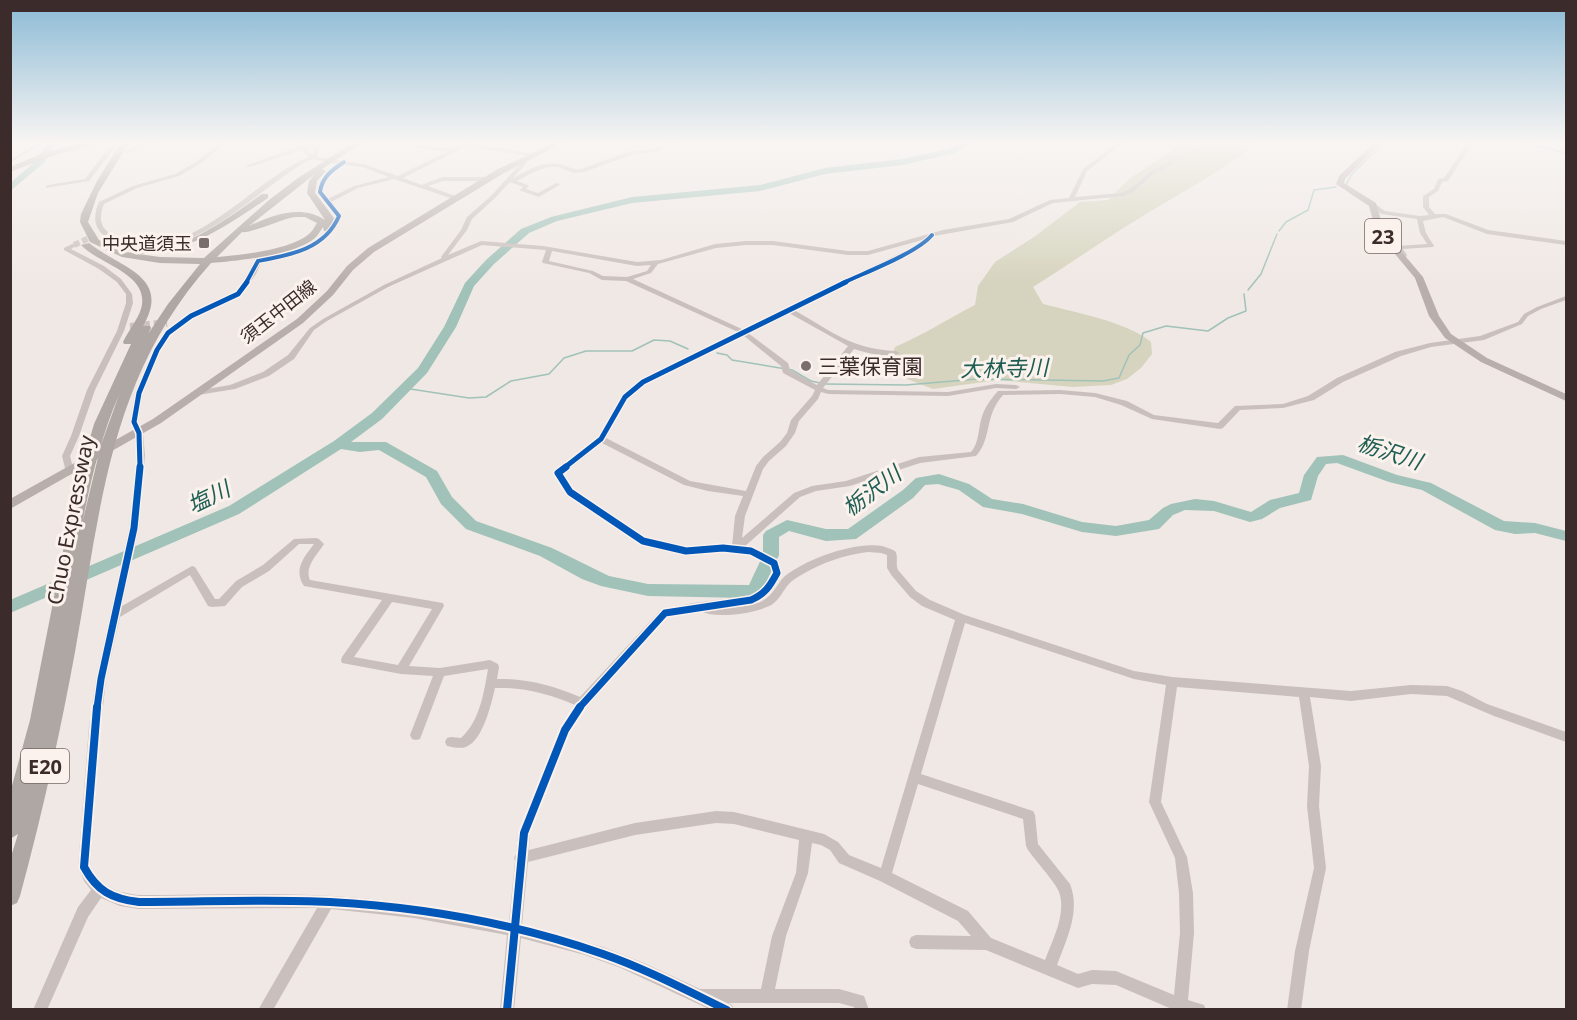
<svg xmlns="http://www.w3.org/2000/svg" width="1577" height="1020" font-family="'Noto Sans','Noto Sans JP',sans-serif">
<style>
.green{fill:#d6d4be}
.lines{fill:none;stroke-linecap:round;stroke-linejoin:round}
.stream{stroke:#a0c2b9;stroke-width:1.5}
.river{fill:#a0c2b9;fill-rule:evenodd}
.minor-tunnel-far1{stroke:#ccc2bf;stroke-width:6;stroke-dasharray:6 3;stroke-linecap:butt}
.minor-tunnel{stroke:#ccc2bf;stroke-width:8;stroke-dasharray:8 4;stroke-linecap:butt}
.minor{fill:#c9c0bd;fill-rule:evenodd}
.major{fill:#b8aeac;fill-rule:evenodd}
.highway{fill:#afa7a3;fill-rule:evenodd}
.cycleway-far3-casing{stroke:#fbf1ed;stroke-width:6}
.cycleway-far2-casing{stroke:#fbf1ed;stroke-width:8}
.cycleway-far1-casing{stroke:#fbf1ed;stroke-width:10}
.cycleway-casing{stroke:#fbf1ed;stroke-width:12}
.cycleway-far3{stroke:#0057b8;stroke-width:4}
.cycleway-far2{stroke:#0057b8;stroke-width:5}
.cycleway-far1{stroke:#0057b8;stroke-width:7}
.cycleway{stroke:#0057b8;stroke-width:8}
.poi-dot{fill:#7a6e6c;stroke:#fbf1ed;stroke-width:2}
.labels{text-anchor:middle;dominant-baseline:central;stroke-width:6;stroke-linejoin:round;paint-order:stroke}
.far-poi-label{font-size:18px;fill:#3b2c2b;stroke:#fbf1ed;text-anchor:end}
.far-street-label{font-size:18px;fill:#3b2c2b;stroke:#fbf1ed}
.shield{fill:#fbf1ed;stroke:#756765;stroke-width:1.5}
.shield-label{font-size:20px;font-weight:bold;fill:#3b2c2b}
.poi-label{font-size:21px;fill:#3b2c2b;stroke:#fbf1ed;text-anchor:start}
.street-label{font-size:21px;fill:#3b2c2b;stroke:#fbf1ed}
.water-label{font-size:22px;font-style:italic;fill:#1e5e52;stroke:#fbf1ed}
</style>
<rect width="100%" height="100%" fill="#f0e8e4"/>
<path class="green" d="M1181 141H1259C1224 170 1186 190 1146 214 1108 237 1071 263 1033 287L1043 304C1073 312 1128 322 1151 342L1152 354 1141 368 1127 379 1111 385 1073 387 998 380 933 389 907 379 890 362 895 347C923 335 948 319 975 305L978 286 995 262 1034 237 1080 202 1108 200 1130 178 1169 153Z"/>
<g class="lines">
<g class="stream">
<path d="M1520 141 1566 153"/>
<path d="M10 161 46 141"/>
<path d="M1346 185 1352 174 1386 141"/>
<path d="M1279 231 1286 222 1308 210 1314 190 1336 187"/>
<path d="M1248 290 1261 274 1277 234"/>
<path d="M717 353 727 355 732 360 792 370 811 381 820 383"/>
<path d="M825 384 906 385 977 379 1103 381 1119 378 1129 355 1140 345 1143 333 1166 326 1208 331 1228 318 1246 311 1244 294"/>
<path d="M404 388 469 398 486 397 511 381 549 374 564 358 586 351H632L654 340 670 341 688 349"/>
</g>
<g class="river">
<path d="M48 141H56L44 163 10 191V183L37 160Z"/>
<path d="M963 141H973L955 153 902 165 825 174 760 191 632 203 557 221 529 233 494 264 474 286 456 327 427 373 382 419 351 442H386L437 471 452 497 476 521 552 548 609 576 648 584 749 585 763 555V535L766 531 787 520 826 529H848L903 490 916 478 939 474 969 484 992 499 1023 504 1082 522 1116 526 1149 520 1163 508 1171 504 1195 499 1214 501 1251 512 1270 500 1299 493 1304 475 1317 457 1343 455 1397 475 1431 483 1504 521 1535 523 1566 531V541L1535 533 1515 534 1495 530 1422 490 1389 482 1337 463 1326 464 1318 476 1311 500 1280 508 1262 519 1250 522 1214 511 1185 510 1173 515 1159 529 1116 536 1082 532 1022 514 983 507 959 490 938 484 925 485 913 498 856 539 826 541 789 531 779 537V555L761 593 746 598 648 596 601 586 582 579 540 556 466 529 441 504 426 477 379 450 360 452 341 449 239 514 10 613V600L229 506 334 441 372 413 418 368 444 327 465 283 486 260 521 229 551 217 632 197 760 185 825 168 902 159 949 149Z"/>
</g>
<path class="minor-tunnel-far1" d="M74 245 98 234"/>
<path class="minor-tunnel" d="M130 327 167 323"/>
<g class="minor">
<path d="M107 141 117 145 89 181 46 188V186L48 185 85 179 111 145 107 144 67 152 65 151V149Z"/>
<path d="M152 141H159L127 153 122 152Z"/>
<path d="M222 141H228L200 164 179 176 137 188 104 204C99 217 99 228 113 235 187 273 247 182 309 157L301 150 250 167 245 166 298 147 294 143 297 141 319 147 317 157 363 164 398 176 446 152 416 147V145L418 144 451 149 466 142 538 155 535 157 467 146 403 178 422 185 442 177H488L491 179 488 181H443L428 186 458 197 459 198 456 200 394 179 358 188 331 202 342 216C327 251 295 256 261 262L256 274 240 295 193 317 171 334 161 350 143 393 138 422 143 433 145 455 139 528 122 606 192 566 195 567 215 599H219L236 581 263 565 294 539 316 538 319 539 324 544C317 555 304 567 310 580L443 603 444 606 409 666 440 668 490 660 498 664 499 667 497 679C526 678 554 686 580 697L661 610 693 603 750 596C762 592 767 584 772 573L770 565 749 554 723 551 686 554 640 543 567 494 554 473 598 437 622 395 640 380 738 332 626 281 602 280 589 273 543 263 542 262 546 250 482 245 388 287 327 321 314 330 294 359 269 376 235 389 198 395H195L194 393 195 391 230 385 263 372 288 355 310 328 323 319 384 285 442 258 441 257 461 230 467 217 491 196 521 163 520 160 523 158 525 159 527 163 513 178C526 171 542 161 558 164 566 165 573 170 581 169L631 151 653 150 671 141H677L656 152 634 154 584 172 574 173 558 167H548L534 172 517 181 528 185 529 186 526 189 538 193 556 183 561 184 539 197 521 191 520 190 523 187 510 182 495 198 472 219 467 230 448 255 481 241 543 246 637 262 661 260 715 244 746 241H773L848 251H868L943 230 1009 219 1050 200 1069 198 1083 169 1120 141H1126L1087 171 1075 197 1121 193 1129 190 1150 172 1211 141H1216L1154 174 1133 192 1124 196 1053 203 1013 222 934 236 929 242 915 250 794 310C832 331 850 349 896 351L900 353C887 359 867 353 854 349L823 388 828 390 948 392 996 384 1016 385 1020 387 1016 389 996 388 948 396 828 394 821 392 818 399 799 421 795 433 786 446 769 461 763 469 745 516 742 538 794 493 812 486 846 481 919 457 971 452C979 443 978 431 981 420 984 408 990 400 998 391L1060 390 1095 393 1127 401 1154 415 1218 423 1235 406 1283 404 1308 396 1337 378 1395 352 1430 343 1480 336 1518 322 1524 314 1537 307 1566 296V300L1541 309 1528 316 1522 324 1484 340 1431 347 1401 356 1343 382 1314 400 1283 408 1240 410 1223 428 1220 429 1152 419 1121 405 1095 397 1060 394 1003 395C984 416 992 439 976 456L920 463 850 486 816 491 800 497 744 547 754 549 777 561 782 573C767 604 758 603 726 607 741 607 760 606 770 595 776 589 779 581 785 576 806 559 855 541 882 546 886 547 891 549 895 551 899 557 895 564 898 570L916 591 930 600 965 615 1134 671 1172 677 1351 691 1411 685 1447 686 1462 691 1487 704 1566 732V742L1494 716 1447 696 1411 694 1351 701 1310 697 1321 766 1319 806 1326 868 1309 951 1301 1010H1287L1295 951 1314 868 1307 806 1309 766 1299 697 1177 687 1161 802 1187 857 1193 893 1194 933 1188 1000 1204 1005 1206 1010H1174L1116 985 1092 984 1078 988 986 950 916 949 911 947 909 942 911 937 916 935 971 936 958 921 880 881 839 863 830 850 821 845 812 843 808 873 786 936 775 989H839L864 996 869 1010H855L854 1007 839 1003H728L732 1005 734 1010H711L621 968 585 955 521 938 514 1010H500L507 935 414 918 331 909 273 1010H258L317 908 139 909 120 906 101 898 88 917 47 1010H33L78 907 91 890 84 881 78 867 89 726 96 679 129 528 137 455 135 433 130 422 135 393 153 350 165 331 189 315 236 293 250 274 256 260C288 253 321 250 336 216L317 192C319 178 327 171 338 164L312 159C297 166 283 177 269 187 224 220 167 270 107 237 93 229 93 216 99 202L133 186 175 174 196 162ZM304 147 314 149 313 155ZM344 165 362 167 389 177 354 186 328 199 323 192C325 178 333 172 344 165ZM926 239 911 248 744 330 633 279 651 273 658 264 716 248 746 245H773L848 255H868ZM552 251 637 266 651 265 647 271 627 277 603 276 593 271 549 261ZM789 313 848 346 817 385 790 370 788 363 748 333ZM743 335 781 366 783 373 815 390 812 396 791 420 787 433 780 442 763 457 756 466 746 491 690 481 606 438 628 398 646 384ZM602 443 684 485 708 491 743 496 735 516 732 546 723 545 686 548 646 538 573 490 563 474ZM299 544H314C304 557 293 570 304 586L382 600 342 657 341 660 342 663 401 674 433 676 410 735 412 739 416 740 420 739 444 676 488 669C484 692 480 721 461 738L451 737 447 738 445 742 447 746C452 747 460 749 466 747 483 740 491 705 495 688 523 687 549 694 575 705L559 730 518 833 516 854 514 858 515 861 509 922C451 909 391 899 332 896 268 892 203 895 139 895 115 892 103 888 90 866L101 726 106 679 120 617 190 575 208 606 212 607 225 606 242 587 269 571ZM868 552 881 553 887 555V568L892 576 910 597 922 606 955 620 881 868 849 855 838 842 824 834 734 812 716 811 635 823 529 850 530 833 570 732 586 706 668 616 699 610C713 620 760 614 774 603 780 598 783 591 788 585 792 580 798 577 803 574 823 562 845 555 868 552ZM392 602 432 609 398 665 354 657ZM965 623 1134 679 1166 685 1149 802 1175 858 1179 893 1180 933 1174 995 1116 971 1092 970 1078 974 1057 965C1066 940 1081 912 1070 884L1038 844 1035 815 1033 811 921 774ZM918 784 1023 819 1026 846 1028 850C1034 859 1056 883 1059 892 1067 913 1052 941 1045 960L991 938 968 911 892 873ZM716 823 734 824 799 840 796 873 772 936 761 989H700L644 963 603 947 522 925 528 862 635 835Z"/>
<path d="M1469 141H1474L1448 181 1442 182 1438 191 1429 197V207L1435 214H1446L1488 230 1566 241V245L1487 234 1443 217 1423 221 1426 233 1434 246 1433 247 1403 249 1407 255 1404 260H1400L1399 259 1401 255 1396 247 1397 246 1427 244 1420 233 1417 219 1381 214 1370 205 1375 204 1385 211 1420 216 1429 215 1423 207V196L1434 189 1438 179 1444 178Z"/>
<path d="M72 244 77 245 71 249 104 266 121 279 132 294 133 303 124 331 95 390 79 436 70 456 74 472 70 475 66 472 62 456 71 436 87 390 117 331 126 303V294L117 282 99 269 64 250V248Z"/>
</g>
<g class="major">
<path d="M558 141H566L504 173 374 252 353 270 333 295 303 323 161 423 10 509V499L153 419 297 319 327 291 347 266 368 248 498 169Z"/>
<path d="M1376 141H1383L1345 179 1344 183 1376 203 1384 231 1423 277 1439 316 1451 334 1487 358 1566 394V401L1481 362 1445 338 1429 316 1415 278 1376 231 1369 206 1336 184 1339 176Z"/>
</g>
<g class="highway">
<path d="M90 141H102L52 156 10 172V167L46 152Z"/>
<path d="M122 141H130L98 193 88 222 99 240 125 252 135 253 132 251 134 249C146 247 159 248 171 245 205 237 234 213 262 194H268V198C224 227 193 251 138 254L160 257 204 258 269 200 298 178 356 141H365L322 169 326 171 317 181 315 193 334 218 330 231H324L323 227C321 230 318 235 315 238 296 255 237 261 211 263 109 377 101 508 75 652 60 734 42 815 20 896L17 903 10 906V860L18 834 10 839V793L30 720 75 490 94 424 131 344H124L123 342C128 331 137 321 141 309 151 274 100 265 81 245L89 243C120 268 172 276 143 326H150L151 328 148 334 168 304 200 264 160 263 122 257 90 242 80 222 81 214 97 181ZM315 174 309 181 307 193 325 220C301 204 273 215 249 226ZM295 217H305L317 223C315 226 312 232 309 234 290 250 241 255 217 257L242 232C250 234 281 219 295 217ZM119 395 101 445 82 524C91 480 101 436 119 395Z"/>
</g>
<g class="cycleway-far3-casing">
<g id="cycleway-far3">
<path d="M246 283 258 261C291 255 325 249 339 216L320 192C322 177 332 170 344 162"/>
<path d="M843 283C866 272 917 253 932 235"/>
</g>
</g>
<g class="cycleway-far2-casing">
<g id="cycleway-far2">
<path d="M140 468 139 433 134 422 139 393 157 350 168 333 191 316 238 294 247 282"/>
<path d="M564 468 601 439 625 397 643 382 846 282"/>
</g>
</g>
<g class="cycleway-far1-casing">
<g id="cycleway-far1">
<path d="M566 467 558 473 570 492 643 541 686 551 723 548 751 551 774 563 777 573C770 586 765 594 751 600L665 613 579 708"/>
<path d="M97 708 101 679 134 528 140 467"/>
</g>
</g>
<g class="cycleway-casing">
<g id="cycleway">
<path d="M97 707 84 867C97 891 112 899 139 902 203 902 267 899 330 902 421 907 517 924 603 954 646 969 686 990 727 1010"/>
<path d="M507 1010 524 833 565 730 580 707"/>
</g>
</g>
<use href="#cycleway-far3" class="cycleway-far3"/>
<use href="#cycleway-far2" class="cycleway-far2"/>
<use href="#cycleway-far1" class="cycleway-far1"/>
<use href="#cycleway" class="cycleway"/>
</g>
<linearGradient id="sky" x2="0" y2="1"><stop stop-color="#8bbad5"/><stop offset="0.5" stop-color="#f8f5f3"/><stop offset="1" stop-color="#f8f5f3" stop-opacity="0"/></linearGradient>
<rect width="1577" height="284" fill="url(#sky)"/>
<g class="poi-dot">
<rect x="198" y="237" width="12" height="12" rx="3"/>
<circle cx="806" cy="366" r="6"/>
</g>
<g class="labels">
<g class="far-poi-label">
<text x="192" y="243">中央道須玉</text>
</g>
<g class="far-street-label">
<text transform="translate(278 311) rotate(-38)">須玉中田線</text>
</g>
<g class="shield">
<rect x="1365" y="219" width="36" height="34" rx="4.5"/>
<rect x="21" y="749" width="48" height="34" rx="4.5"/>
</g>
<g class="shield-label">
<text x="1383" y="236">23</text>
<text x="45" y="766">E20</text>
</g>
<g class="poi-label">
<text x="818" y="366">三葉保育園</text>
</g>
<g class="street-label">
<text transform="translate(70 520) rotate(-79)">Chuo Expressway</text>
</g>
<g class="water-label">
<text transform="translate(1004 367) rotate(-1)">大林寺川</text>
<text transform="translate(1390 451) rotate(18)">栃沢川</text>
<text transform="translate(871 490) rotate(-37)">栃沢川</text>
<text transform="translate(208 496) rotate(-26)">塩川</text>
</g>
</g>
<rect width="1577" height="1020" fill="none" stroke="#3b2c2b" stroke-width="24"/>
</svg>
